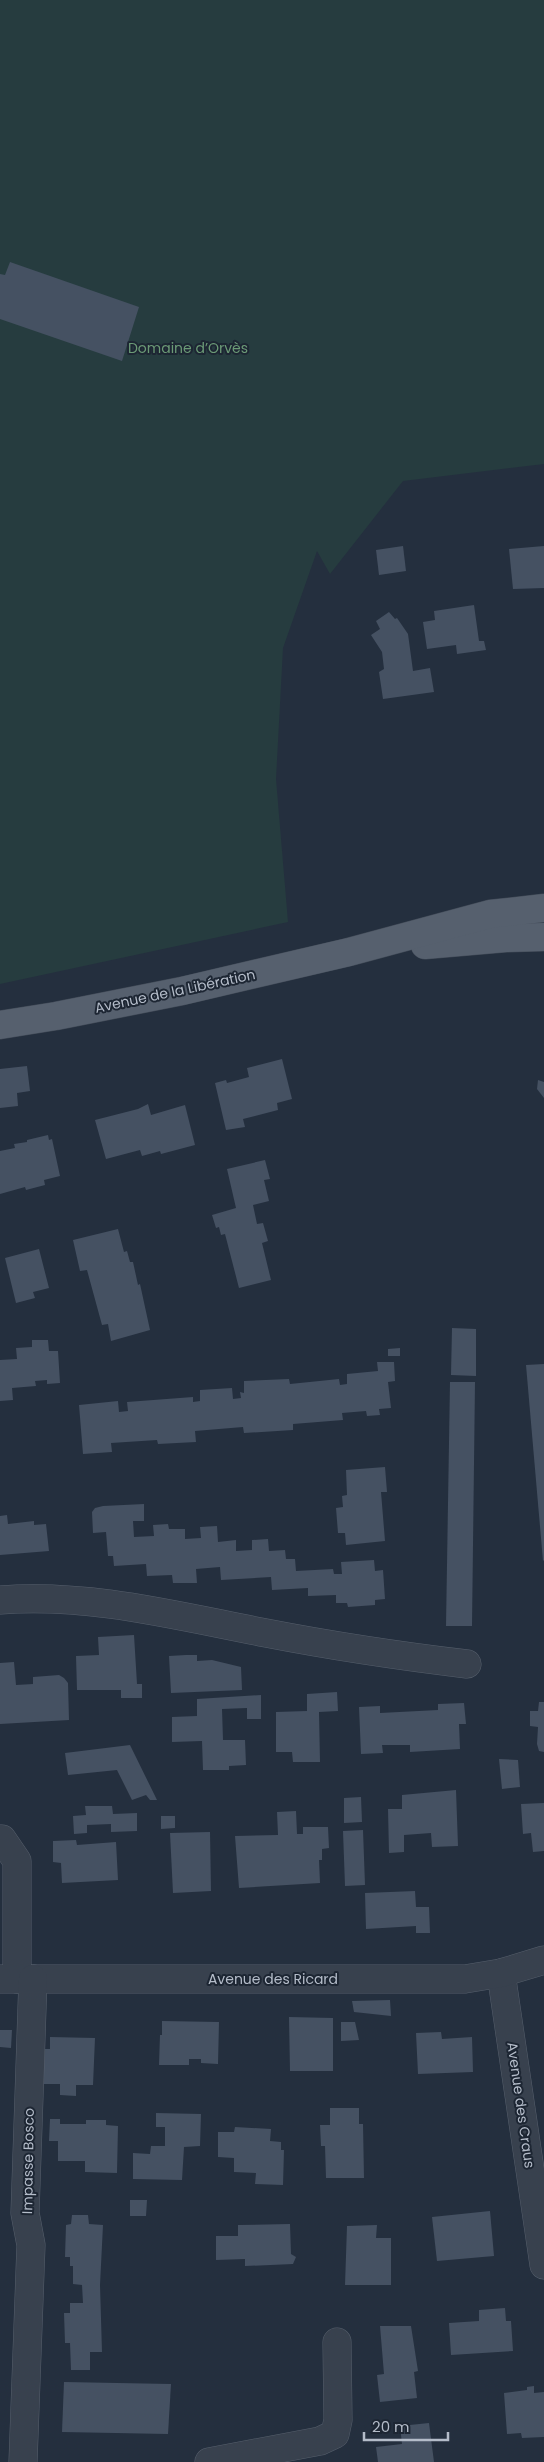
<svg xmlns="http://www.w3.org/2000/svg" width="544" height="2462" font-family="Poppins,sans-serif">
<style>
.green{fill:#263c3f}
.building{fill:#455162}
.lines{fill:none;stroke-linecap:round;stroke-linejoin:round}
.minor-casing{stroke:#565f6c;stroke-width:29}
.major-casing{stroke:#414a57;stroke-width:29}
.minor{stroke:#38414e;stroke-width:28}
.major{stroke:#56606e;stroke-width:28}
.labels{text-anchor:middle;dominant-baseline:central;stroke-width:4;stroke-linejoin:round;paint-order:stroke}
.park-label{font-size:14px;fill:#6b9a76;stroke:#1d2633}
.street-label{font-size:14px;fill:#b4bcc9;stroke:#1d2633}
</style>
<rect width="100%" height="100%" fill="#242f3e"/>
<path class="green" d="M0 0H544V464L403 481 330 574 317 551 283 648 276 779 288 922 0 984Z"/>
<g class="building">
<path d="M10 262 139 307 122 361 0 319V274L5 275Z"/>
<path d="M403 546 406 571 379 575 376 550Z"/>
<path d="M544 546V588L513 589 509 549Z"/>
<path d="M474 605 479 641H484L486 650 457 654 456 645 427 649 423 622 435 620 434 611Z"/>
<path d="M389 612 395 619 397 618 408 634 413 671 430 668 434 692 383 699 379 672 384 669 382 652 371 635 380 629 376 621Z"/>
<path d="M282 1059 292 1099 277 1103 278 1110 243 1119 245 1127 226 1130 215 1083 226 1080 227 1083 249 1077 247 1068Z"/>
<path d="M27 1066 30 1091 17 1093 18 1106 0 1108V1069Z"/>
<path d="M538 1080 544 1082V1098L537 1089Z"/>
<path d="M148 1104 151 1115 185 1105 195 1145 161 1154 160 1151 142 1156 140 1150 106 1159 95 1120 138 1109Z"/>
<path d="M48 1135 49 1140 52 1139 60 1176 44 1180 45 1185 26 1190 25 1187 0 1194V1151L15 1148 14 1144 27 1142V1140Z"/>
<path d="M265 1160 270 1179 264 1180 269 1201 253 1205 257 1224 263 1223 268 1241 262 1243 271 1280 239 1288 225 1234 221 1235 219 1227 216 1228 212 1215 236 1208 227 1169Z"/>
<path d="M118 1229 124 1252 127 1251 130 1262H133L138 1285 140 1284 150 1330 111 1341 108 1324 102 1325 87 1270 80 1271 73 1240Z"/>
<path d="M39 1249 49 1288 33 1292 35 1298 16 1303 5 1258Z"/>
<path d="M452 1328 476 1329V1376L451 1375Z"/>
<path d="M32 1340H48L49 1351H58L60 1383 47 1384V1380L35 1381 36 1386 12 1388 13 1400 0 1401V1360L17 1359 16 1348 32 1347Z"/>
<path d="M400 1348V1356H388V1349Z"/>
<path d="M377 1362H394L395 1381 388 1382 391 1408 379 1409 380 1415 367 1416 366 1411 342 1413 343 1420 293 1424V1430L244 1433 243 1427 195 1431 196 1442 158 1444 157 1440 111 1443 112 1452 83 1454 79 1405 118 1401 119 1412 128 1411 127 1402 193 1397V1402L200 1401V1390L232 1388 233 1399 241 1398 240 1392 244 1393V1381L289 1379 290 1384 339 1379 340 1385 347 1384V1374L378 1371Z"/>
<path d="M544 1364V1560L543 1561 526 1365Z"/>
<path d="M450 1382H475L472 1626H446Z"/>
<path d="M385 1467 387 1492H381L385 1541 346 1545 345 1533H338L336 1508 343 1507 342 1496 347 1495 346 1470Z"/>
<path d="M144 1504V1521H133L134 1537 154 1536 153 1525 168 1524 169 1529H185V1539L201 1538 200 1527 217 1526 218 1542 236 1540V1551L252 1550V1540L268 1539 269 1551 285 1550 286 1559H295L296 1571 333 1569 334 1574H342L341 1562 374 1560 375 1571 383 1570 385 1599 375 1600V1605L348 1607 347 1603H336V1595L308 1596V1588L272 1590 271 1577 221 1580 220 1567 196 1569 197 1583H173L172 1575 147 1576 146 1564 114 1566 113 1556H108L106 1532 93 1533 92 1512 95 1508 103 1506Z"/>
<path d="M7 1515 8 1524 34 1521V1525L46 1524 49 1551 0 1555V1516Z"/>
<path d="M134 1635 137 1684H142V1698H121V1690H77L76 1656 99 1655 98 1637Z"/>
<path d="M186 1655H197V1661L212 1660 241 1667 242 1690 171 1693 169 1656Z"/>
<path d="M14 1662 16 1685 33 1684V1677L59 1675 64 1678 68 1683 69 1720 0 1724V1663Z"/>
<path d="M337 1692 338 1711 319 1712 320 1762H293L292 1752H276V1712L307 1711V1694Z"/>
<path d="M261 1695V1719H247V1708L222 1709 223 1740H245L246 1765 229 1766V1770H203L202 1741 172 1742V1717L197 1716V1699Z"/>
<path d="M539 1702H544V1752L539 1751 537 1744 538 1727 530 1726V1711H538Z"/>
<path d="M464 1703 466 1724H459L460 1749 410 1752V1745H382L383 1753 361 1754 359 1707 380 1706V1713L438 1710V1704Z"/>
<path d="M130 1745 157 1800H150L146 1795 132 1800 117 1770 68 1775 65 1753Z"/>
<path d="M499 1759 518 1760 520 1787 502 1789Z"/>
<path d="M456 1790 458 1846 432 1847 431 1833 404 1835V1852L389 1853 388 1809H402V1795Z"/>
<path d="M361 1797 362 1822 344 1823V1798Z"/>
<path d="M544 1803V1851L533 1852 531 1833 523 1834 521 1804Z"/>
<path d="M85 1806H112L113 1814 137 1813V1831L111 1832V1824L87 1825V1833L74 1834 73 1816 86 1815Z"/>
<path d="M296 1811 297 1834H303V1827H328L329 1848 322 1849V1860H319L320 1883 239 1888 235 1836 278 1835 277 1812Z"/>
<path d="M161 1816H175V1828L161 1829Z"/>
<path d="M363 1830 365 1885 345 1886 343 1831Z"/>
<path d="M210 1832 211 1891 173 1893 170 1833Z"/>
<path d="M76 1840 77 1845 116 1842 118 1880 62 1883 61 1863 53 1862V1841Z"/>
<path d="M415 1891 416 1907H429L430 1933H416V1926L366 1929 365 1893Z"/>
<path d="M390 2000 391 2016 354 2012 352 2001Z"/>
<path d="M289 2017 333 2018V2071H290Z"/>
<path d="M162 2021 219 2022 218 2064 201 2063V2059H189V2065H159L160 2035H162Z"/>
<path d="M341 2022H355L359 2040 341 2041Z"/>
<path d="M0 2030H12L11 2048 0 2047Z"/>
<path d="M441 2032 442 2039 472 2037 473 2072 418 2074 416 2033Z"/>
<path d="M50 2037 95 2038 93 2085H76V2096L60 2095V2084H43V2049H50Z"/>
<path d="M330 2108H359V2124H363L364 2178H326L325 2146H321L320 2125H330Z"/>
<path d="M156 2113 201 2114 200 2146 184 2147 182 2180 133 2179V2153L150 2154 151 2146H165V2127H156Z"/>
<path d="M50 2119H60V2124H86V2120H106V2125L118 2126 117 2173 85 2172V2161H58V2141H49Z"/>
<path d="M235 2127 271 2129 270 2141 281 2142V2150H284L283 2185 255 2184 256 2173 234 2172V2158L218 2157V2132H234Z"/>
<path d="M130 2200H147L146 2216H130Z"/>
<path d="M490 2211 494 2256 437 2261 432 2217Z"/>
<path d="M72 2215H88L89 2224 103 2225 100 2285 102 2352H90V2370H71L70 2343H65L64 2313H70V2303H83L82 2285 73 2284V2266H70V2257H65L66 2225 71 2224Z"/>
<path d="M290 2224 291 2254 296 2257 293 2264 245 2266V2259L216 2260V2236H238V2225Z"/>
<path d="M377 2225 376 2238H391V2285H345L347 2226Z"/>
<path d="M505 2308 506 2321H511L513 2351 451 2355 449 2323 479 2321V2310Z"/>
<path d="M380 2326H411L418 2371 414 2372 417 2398 380 2402 377 2375 384 2374Z"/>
<path d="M64 2382 171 2384 168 2434 62 2432Z"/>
<path d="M534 2386V2393L544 2392V2437L522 2438 521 2433 507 2434 504 2393 527 2390V2387Z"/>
<path d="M429 2423 434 2462H378L376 2447 402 2444 400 2426Z"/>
</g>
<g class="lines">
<g class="minor-casing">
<g id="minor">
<path d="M0 1600C90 1593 177 1616 266 1633 333 1646 400 1656 467 1664"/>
<path d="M2 1839 17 1861V1979"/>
<path d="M501 1973 544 2265"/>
<path d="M0 1979H465L501 1973 544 1960"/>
<path d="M23 2462 31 2245 25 2213 33 1979"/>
<path d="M209 2462 320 2441 335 2434 338 2420 337 2342"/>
</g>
</g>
<g class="major-casing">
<g id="major">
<path d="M425 945 506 938 544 937"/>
<path d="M0 1025 56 1016 182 991 349 952 490 914 544 908"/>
</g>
</g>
<use href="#minor" class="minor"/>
<use href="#major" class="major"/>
</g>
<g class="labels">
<g class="park-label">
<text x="188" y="348">Domaine d’Orvès</text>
</g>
<g class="street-label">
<text transform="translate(175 991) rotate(-12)">Avenue de la Libération</text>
<text x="273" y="1979">Avenue des Ricard</text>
<text transform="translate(521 2105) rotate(82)">Avenue des Craus</text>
<text transform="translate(28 2161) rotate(-89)">Impasse Bosco</text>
</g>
</g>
<path d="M364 2432v8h84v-8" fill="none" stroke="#b4bcc9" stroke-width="2.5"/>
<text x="372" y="2432" font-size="15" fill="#b4bcc9" stroke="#1d2633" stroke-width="4" paint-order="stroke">20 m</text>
</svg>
